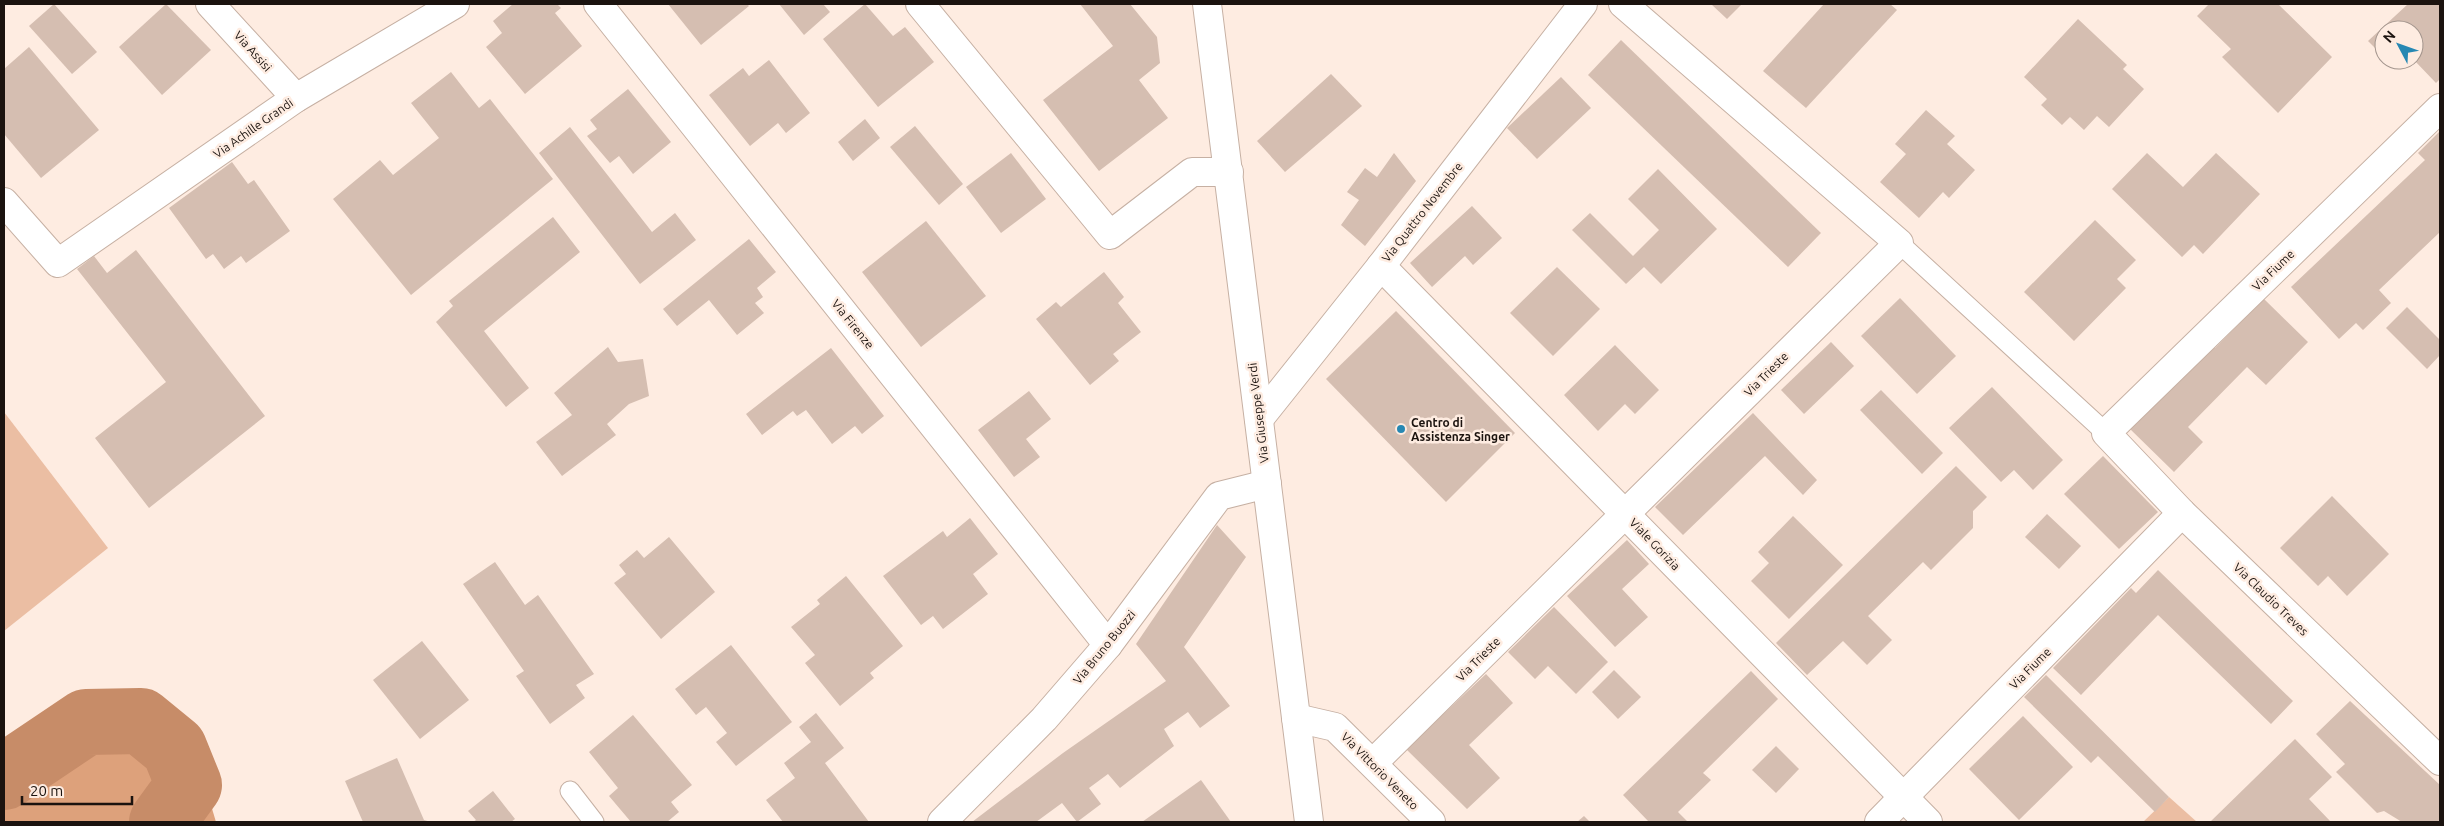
<svg xmlns="http://www.w3.org/2000/svg" width="2444" height="826" font-family="Ubuntu,sans-serif">
<style>
.green{fill:#ebbea3}
.forest{fill:#dda17b}
.lines{fill:none;stroke-linecap:round;stroke-linejoin:round}
.river{stroke:#c78c68;stroke-width:66}
.building{fill:#d5beb1}
.service-casing{stroke:#c6b0a3;stroke-width:21}
.minor-casing{stroke:#c6b0a3;stroke-width:30}
.primary-casing{stroke:#c6b0a3;stroke-width:30}
.service{stroke:#fff;stroke-width:19}
.minor{stroke:#fff;stroke-width:28}
.primary{stroke:#fff;stroke-width:28}
.poi-dot{fill:#2788b3;stroke:#feece1;stroke-width:2}
.labels{text-anchor:middle;dominant-baseline:central;stroke-width:5;stroke-linejoin:round;paint-order:stroke}
.street-label{font-size:12px;fill:#1b130f;stroke:#feece1}
.poi-label{font-size:12px;font-weight:bold;fill:#1b130f;stroke:#feece1;text-anchor:start}
</style>
<rect width="100%" height="100%" fill="#feece1"/>
<g class="green">
<path d="M4 412 108 548 4 631Z"/>
<path d="M2169 797 2197 822H2143Z"/>
</g>
<path class="forest" d="M96 699 170 716 199 765 216 822H4V738L65 705Z"/>
<g class="lines">
<path class="river" d="M4 777 86 722 141 721 174 748 189 785 162 822"/>
</g>
<g class="building">
<path d="M54 4 97 52 72 74 29 26Z"/>
<path d="M166 4 211 50 162 95 119 47Z"/>
<path d="M513 4H557L561 8 555 13 582 46 525 94 486 47 502 33 493 21Z"/>
<path d="M668 4H747L749 6 701 45Z"/>
<path d="M779 4H823L830 12 804 35Z"/>
<path d="M865 4 893 36 905 27 934 62 878 107 823 39Z"/>
<path d="M1080 4H1130L1157 37 1160 63 1139 80 1168 118 1099 171 1043 100 1113 46Z"/>
<path d="M1711 4H1742L1727 19Z"/>
<path d="M1824 4H1890L1897 10 1806 108 1763 71Z"/>
<path d="M2209 4H2278L2332 57 2278 113 2222 57 2231 49 2197 16Z"/>
<path d="M2408 4H2440V79L2436 83 2414 60V30H2384V57L2368 41Z"/>
<path d="M2078 19 2127 65 2123 69 2144 89 2109 127 2097 116 2084 130 2070 117 2062 125 2041 105 2047 99 2024 77Z"/>
<path d="M1621 40 1821 233 1788 267 1588 75Z"/>
<path d="M29 47 99 130 41 178 4 134V69Z"/>
<path d="M769 60 810 113 786 133 778 123 750 146 709 95 743 68 749 76Z"/>
<path d="M2386 60H2403L2394 69Z"/>
<path d="M451 72 479 108 490 99 553 179 411 295 333 199 380 160 393 175 439 138 411 103Z"/>
<path d="M1331 74 1362 106 1285 172 1257 141Z"/>
<path d="M1561 77 1591 108 1537 159 1507 128Z"/>
<path d="M628 89 671 142 633 174 619 156 610 163 587 136 597 129 590 120Z"/>
<path d="M1926 110 1955 136 1947 144 1975 170 1949 198 1943 192 1919 218 1880 182 1906 154 1895 144Z"/>
<path d="M865 119 880 138 853 161 838 142Z"/>
<path d="M915 126 963 184 939 205 890 147Z"/>
<path d="M570 127 652 232 675 213 696 240 640 284 539 153Z"/>
<path d="M2440 131V232L2379 290 2391 303 2363 330 2356 323 2339 339 2291 287 2425 160 2418 153Z"/>
<path d="M1011 153 1046 199 1001 233 966 187Z"/>
<path d="M1394 153 1416 181 1365 246 1341 225 1359 200 1347 192 1365 168 1377 177Z"/>
<path d="M2147 153 2183 187 2216 153 2260 194 2203 254 2194 245 2182 257 2112 189Z"/>
<path d="M232 162 248 184 254 180 290 231 246 263 241 256 224 269 213 254 206 259 169 208Z"/>
<path d="M1658 169 1717 229 1661 284 1644 267 1626 284 1572 230 1590 213 1633 256 1659 230 1628 199Z"/>
<path d="M1472 206 1502 238 1473 265 1465 256 1432 287 1410 263Z"/>
<path d="M553 217 580 252 484 331 529 388 506 407 436 322 453 306 449 301Z"/>
<path d="M2095 220 2136 260 2117 279 2126 288 2074 341 2024 292Z"/>
<path d="M926 221 986 296 921 347 862 272Z"/>
<path d="M749 239 776 272 757 288 763 297 755 303 764 313 737 335 709 300 677 326 663 309Z"/>
<path d="M136 250 265 416 149 508 95 438 166 382 77 269 94 256 107 273Z"/>
<path d="M1557 267 1600 309 1553 356 1510 313Z"/>
<path d="M1104 272 1124 297 1118 303 1141 332 1113 354 1119 361 1090 385 1036 319 1056 302 1061 307Z"/>
<path d="M1900 298 1956 356 1917 394 1861 336Z"/>
<path d="M2264 299 2308 342 2266 385 2247 367 2188 427 2203 442 2174 472 2129 428 2211 345 2215 348Z"/>
<path d="M2407 307 2440 340V355L2427 369 2386 328Z"/>
<path d="M1396 311 1515 433 1446 502 1326 379Z"/>
<path d="M1831 342 1854 366 1804 414 1781 390Z"/>
<path d="M1615 345 1659 390 1635 414 1625 404 1598 431 1564 395Z"/>
<path d="M608 347 618 362 643 359 649 396 629 404 607 424 616 435 562 476 536 442 572 415 554 393Z"/>
<path d="M831 348 884 416 862 434 855 426 832 444 806 410 797 416 793 411 762 435 746 414Z"/>
<path d="M1992 387 2063 460 2033 490 2014 470 2001 482 1949 428Z"/>
<path d="M1881 390 1943 453 1922 474 1860 410Z"/>
<path d="M1029 391 1051 419 1026 439 1040 457 1014 477 978 430Z"/>
<path d="M1753 413 1817 480 1803 495 1765 456 1683 535 1655 507Z"/>
<path d="M2103 456 2158 512 2119 549 2064 494Z"/>
<path d="M1956 466 1987 497 1973 511V528L1931 570 1923 562 1868 616 1892 640 1867 665 1843 641 1807 675 1776 643Z"/>
<path d="M2332 496 2389 554 2347 596 2328 576 2318 586 2280 548Z"/>
<path d="M2047 514 2081 546 2059 569 2025 537Z"/>
<path d="M1793 516 1843 565 1789 619 1751 581 1769 563 1758 552Z"/>
<path d="M970 518 998 554 973 574 988 594 943 629 933 616 921 625 883 576 943 531 947 537Z"/>
<path d="M1217 525 1246 557 1184 647 1230 706 1200 728 1188 712 1164 729 1174 746 1120 788 1108 774 1089 788 1101 804 1077 822 1062 803 1036 822H972L1063 753 1166 681 1136 644Z"/>
<path d="M669 537 715 592 661 639 614 583 626 574 619 565 637 550 644 558Z"/>
<path d="M1627 540 1649 564 1622 589 1648 617 1615 647 1567 596Z"/>
<path d="M495 562 525 605 538 595 594 674 576 685 585 698 550 724 516 676 524 671 463 584Z"/>
<path d="M2158 570 2293 701 2271 724 2158 615 2081 695 2053 668 2131 588 2136 593Z"/>
<path d="M846 576 903 646 870 673 874 678 840 706 805 663 815 655 791 627 820 604 817 600Z"/>
<path d="M1554 607 1608 662 1576 694 1548 666 1535 679 1508 652Z"/>
<path d="M422 641 469 700 420 739 373 680Z"/>
<path d="M731 645 792 722 736 766 716 742 727 733 706 707 696 715 675 689Z"/>
<path d="M1614 670 1641 697 1618 719 1592 692Z"/>
<path d="M1751 671 1778 699 1703 773 1711 780 1678 812 1688 822H1649L1623 795Z"/>
<path d="M1486 674 1513 703 1469 745 1500 778 1467 809 1406 749Z"/>
<path d="M2046 675 2169 797 2155 812 2098 756 2091 763 2024 697Z"/>
<path d="M2350 701 2440 785V819L2438 822H2402L2384 811 2377 813 2336 772 2345 764 2316 734Z"/>
<path d="M816 713 844 748 825 763 869 822H783L766 800 795 778 784 763 811 742 799 727Z"/>
<path d="M633 715 692 785 671 802 679 812 667 822H631L609 796 618 788 589 752Z"/>
<path d="M2023 716 2073 767 2019 820 1969 769Z"/>
<path d="M2295 739 2332 777 2309 799 2331 822H2210Z"/>
<path d="M1776 746 1799 769 1776 793 1752 770Z"/>
<path d="M397 758 424 820 431 822H363L345 781Z"/>
<path d="M1201 780 1231 822H1142Z"/>
<path d="M493 791 515 819 511 822H473L476 820 468 811Z"/>
<path d="M1584 816 1590 822H1577Z"/>
</g>
<g class="lines">
<g class="service-casing">
<g id="service">
<path d="M1899 243 2106 433"/>
<path d="M570 791 594 822"/>
</g>
</g>
<g class="minor-casing">
<g id="minor">
<path d="M210 4 296 98"/>
<path d="M598 4 1108 645"/>
<path d="M920 4 1110 235 1192 172H1229"/>
<path d="M2440 108 2106 433 2182 513 2440 761"/>
<path d="M4 202 58 263 296 98 455 4"/>
<path d="M1381 266 1928 822"/>
<path d="M1259 419 1381 266 1583 4"/>
<path d="M1296 718 1335 727 1431 822"/>
<path d="M1373 763 1899 243 1623 4"/>
<path d="M942 822 1044 719 1108 645 1219 496 1267 484"/>
<path d="M1879 822 2182 513"/>
</g>
</g>
<g class="primary-casing">
<path id="primary" d="M1207 4 1309 822"/>
</g>
<use href="#service" class="service"/>
<use href="#minor" class="minor"/>
<use href="#primary" class="primary"/>
</g>
<circle class="poi-dot" cx="1401" cy="429" r="5"/>
<g class="labels">
<g class="street-label">
<text transform="translate(253 51) rotate(48)">Via Assisi</text>
<text transform="translate(253 128) rotate(-35)">Via Achille Grandi</text>
<text transform="translate(1422 212) rotate(-52)">Via Quattro Novembre</text>
<text transform="translate(2273 270) rotate(-44)">Via Fiume</text>
<text transform="translate(853 324) rotate(51)">Via Firenze</text>
<text transform="translate(1766 374) rotate(-45)">Via Trieste</text>
<text transform="translate(1258 413) rotate(-97)">Via Giuseppe Verdi</text>
<text transform="translate(1655 544) rotate(46)">Viale Gorizia</text>
<text transform="translate(2271 599) rotate(44)">Via Claudio Treves</text>
<text transform="translate(1104 647) rotate(-51)">Via Bruno Buozzi</text>
<text transform="translate(1478 659) rotate(-45)">Via Trieste</text>
<text transform="translate(2030 668) rotate(-45)">Via Fiume</text>
<text transform="translate(1380 771) rotate(45)">Via Vittorio Veneto</text>
</g>
<g class="poi-label">
<text x="1411" y="422">Centro di<tspan x="1411" dy="14">Assistenza Singer</tspan></text>
</g>
</g>
<rect width="2444" height="826" fill="none" stroke="#1b130f" stroke-width="10"/>
<g transform="translate(2399 45) rotate(311)"><circle r="24" fill="#feece1" stroke="#a3958d"/>
<path d="M0-4L9 19L0 12L-9 19Z" fill="#2788b3"/>
<text y="-8" font-size="14" font-weight="bold" text-anchor="middle" fill="#1b130f">N</text>
</g>
<path d="M22 796v8h110v-8" fill="none" stroke="#1b130f" stroke-width="2.5"/>
<text x="30" y="796" font-size="15" fill="#1b130f" stroke="#feece1" stroke-width="4" paint-order="stroke">20 m</text>
</svg>
